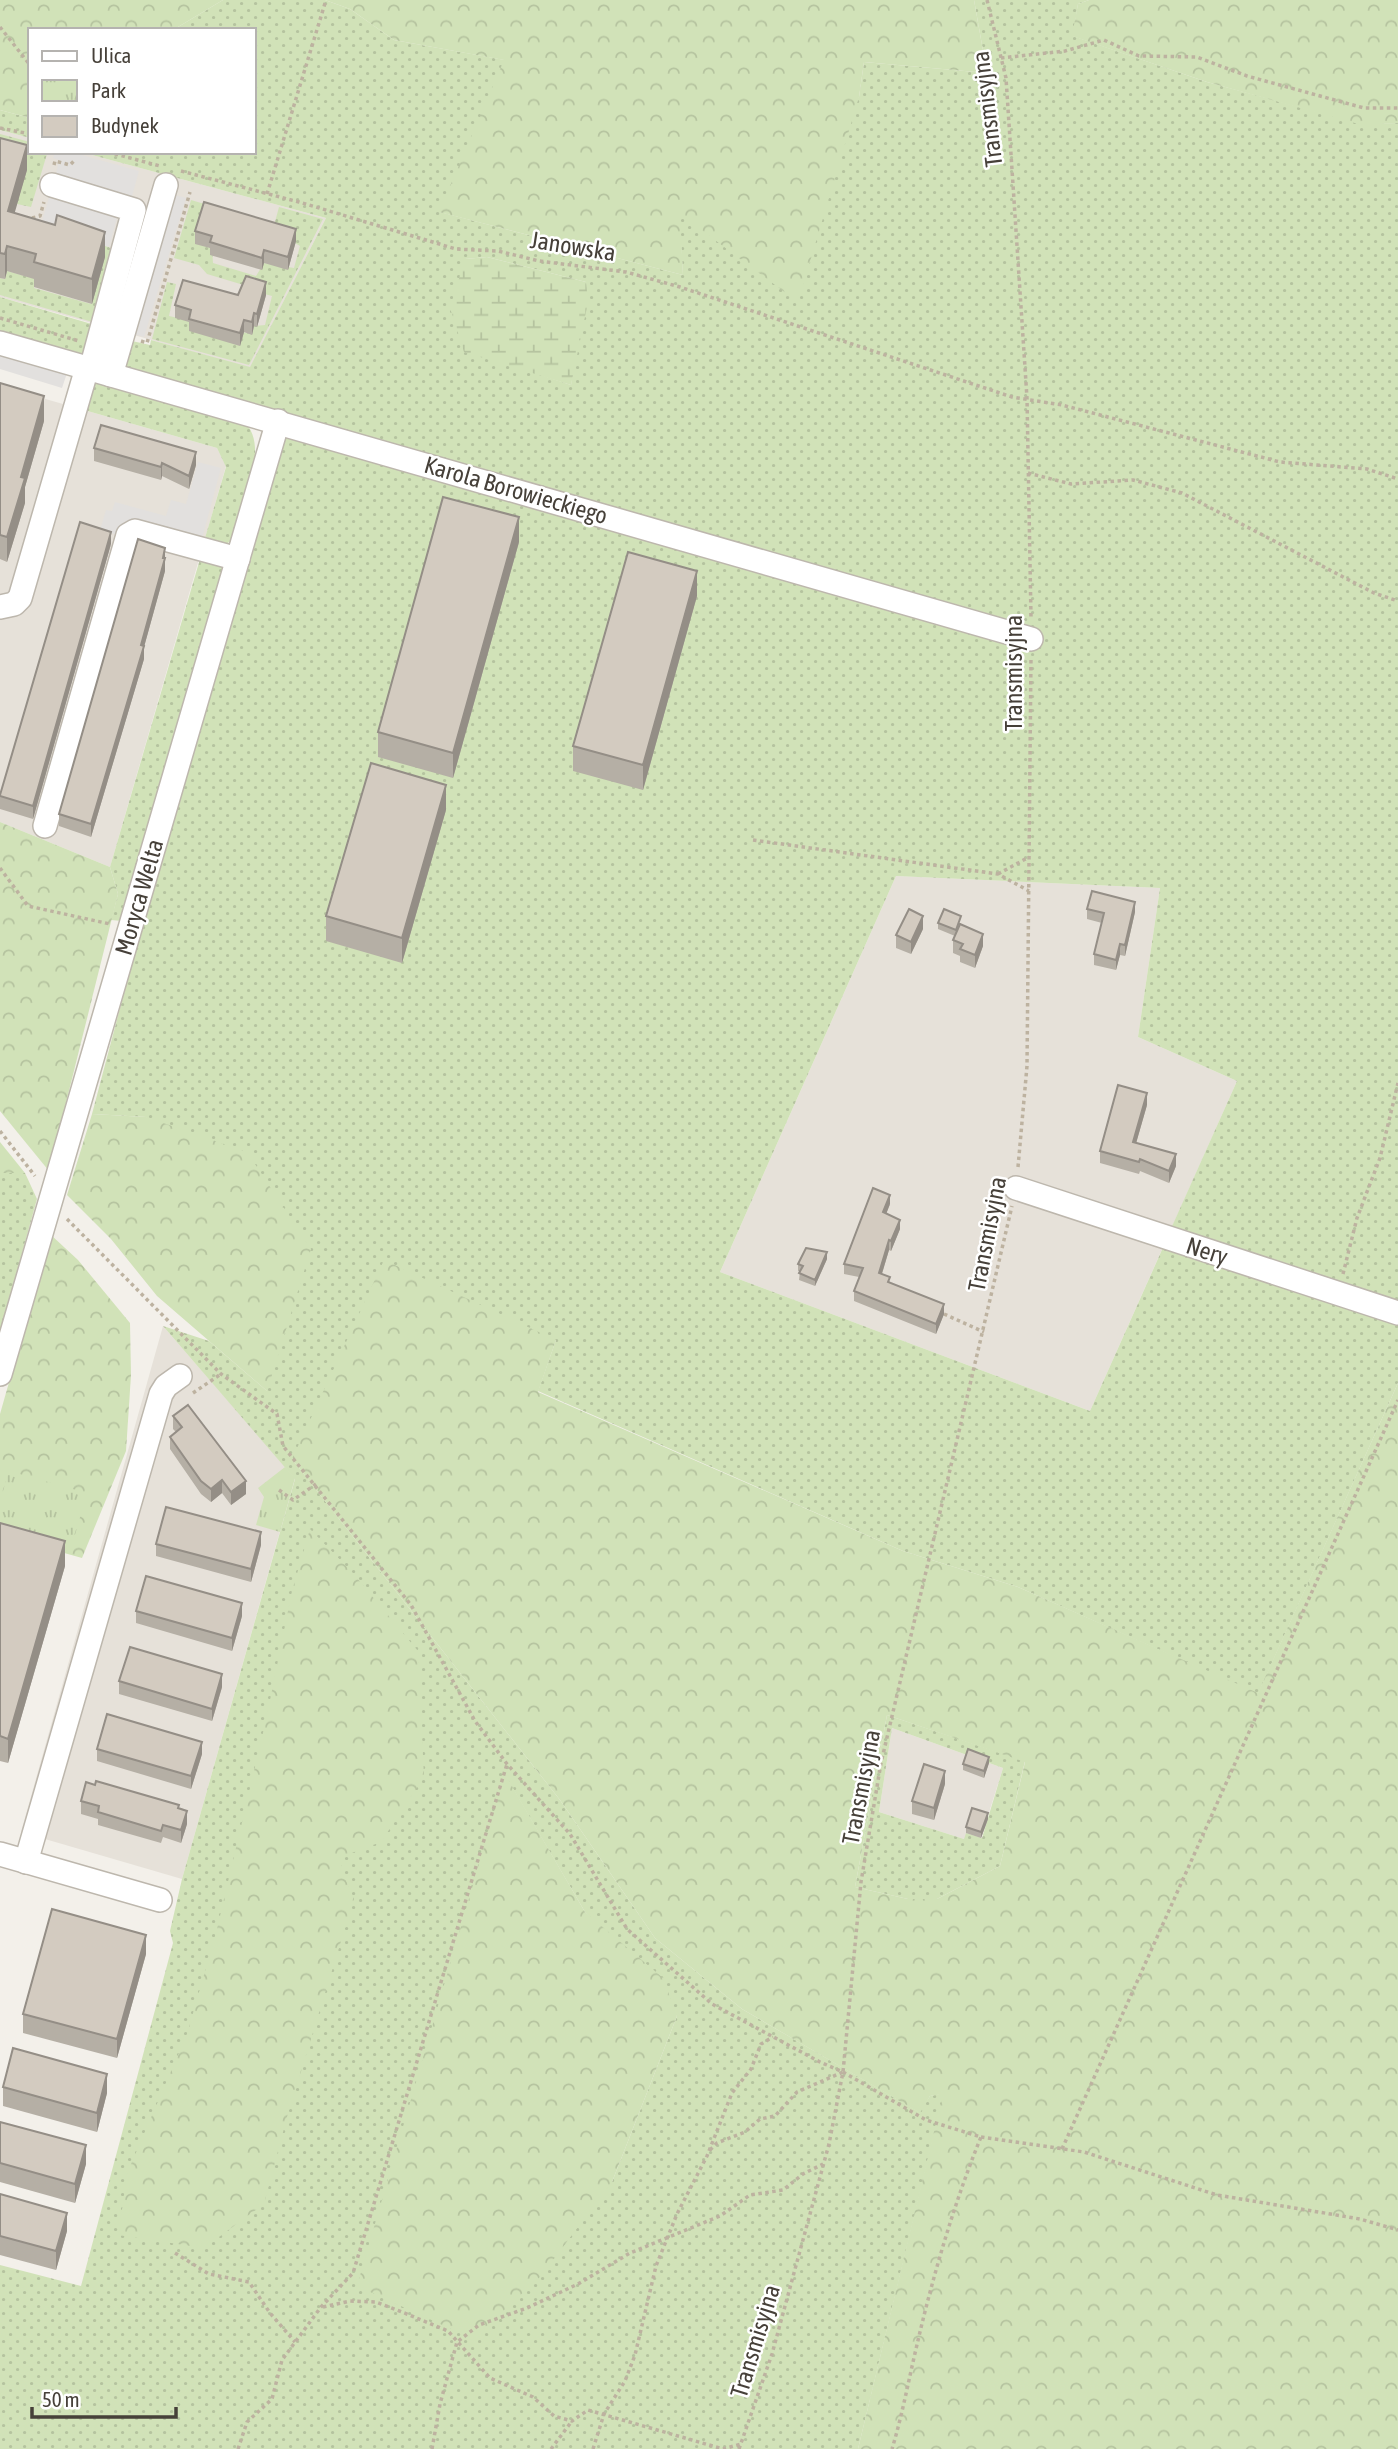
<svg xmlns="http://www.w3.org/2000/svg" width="1398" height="2449" font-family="'Asap Condensed',sans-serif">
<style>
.residential{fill:#e6e1d9}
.grass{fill:url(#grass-dots);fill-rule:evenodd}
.forest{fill:url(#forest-crowns);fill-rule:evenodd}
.wetland{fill:url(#wetland-marsh)}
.park{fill:url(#park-tufts)}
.parking{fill:#e2e0de}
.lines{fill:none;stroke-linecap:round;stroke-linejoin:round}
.minor-casing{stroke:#bdb7ad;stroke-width:26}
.path{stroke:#bdb2a0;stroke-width:3.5;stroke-dasharray:3.5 3.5;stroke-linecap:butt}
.minor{stroke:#fff;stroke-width:23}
.wall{fill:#b5afa5}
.shaded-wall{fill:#948e86}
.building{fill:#d3cbc0;stroke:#948e86;stroke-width:2}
.labels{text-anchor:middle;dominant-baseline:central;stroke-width:5;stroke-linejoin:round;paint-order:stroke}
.street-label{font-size:24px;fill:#464039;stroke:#fff}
</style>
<defs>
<pattern id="grass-dots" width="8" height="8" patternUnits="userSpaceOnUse" patternTransform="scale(1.75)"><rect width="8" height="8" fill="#d1e2b8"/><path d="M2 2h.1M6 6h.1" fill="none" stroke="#b5c39f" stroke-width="1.8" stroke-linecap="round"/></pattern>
<pattern id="forest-crowns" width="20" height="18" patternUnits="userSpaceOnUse" patternTransform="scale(1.75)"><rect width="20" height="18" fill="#d1e2b8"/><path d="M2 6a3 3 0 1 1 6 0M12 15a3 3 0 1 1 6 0" fill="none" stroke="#b5c39f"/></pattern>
<pattern id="wetland-marsh" width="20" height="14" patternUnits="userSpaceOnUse" patternTransform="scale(1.75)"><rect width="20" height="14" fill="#d1e2b8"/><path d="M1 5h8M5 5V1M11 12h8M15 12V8" fill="none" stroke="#b5c39f"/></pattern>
<pattern id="park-tufts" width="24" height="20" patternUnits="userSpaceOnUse" patternTransform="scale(1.75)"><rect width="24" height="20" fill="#d1e2b8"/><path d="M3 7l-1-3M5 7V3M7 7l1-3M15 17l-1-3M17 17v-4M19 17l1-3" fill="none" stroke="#b5c39f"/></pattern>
</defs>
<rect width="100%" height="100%" fill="#f3f0ea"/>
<g class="residential">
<path d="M0 130 30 138V152H81L326 218 250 368 0 297Z"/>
<path d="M0 386 217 448 226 466 110 867 0 822Z"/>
<path d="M896 876 1160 888 1138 1037 1237 1081 1090 1411 720 1272Z"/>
<path d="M163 1326 295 1478 182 1879 21 1832Z"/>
<path d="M892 1728 1003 1768 981 1838 964 1839 879 1812Z"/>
</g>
<g class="grass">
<path d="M223 0H325L350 9 394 40 505 60 440 212 683 275 679 214 859 97 864 62 987 73 974 0H1089L1078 4 1073 36 1207 82 1362 124 1398 123V1312L1169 1233 1237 1081 1138 1037 1160 888 896 876 720 1272 1090 1411 1165 1243 1398 1318V1383L1258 1694 1018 1587 903 1551 538 1391 556 1340 292 1459 560 1800 655 1938 742 2009 919 2112 930 2096 944 2093 858 2449H0V2265L81 2286 173 1943 170 1931 182 1879 295 1479 163 1326 209 1341 267 1391 146 1117 92 1114 160 857 290 415 128 369 125 363 132 341 150 345 151 340 250 367 326 218 81 152H254V30H173ZM487 257 586 282 571 385 520 368 465 259ZM505 1775 585 1912 677 2016 612 2182Z"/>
<path d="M0 110 30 118V138L0 130Z"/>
<path d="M0 134 30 142V152L47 154 31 207 17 204 0 163Z"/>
<path d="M191 200 225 210 212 248 213 263 256 276 264 263 294 268 300 246 295 243 296 240 272 233 279 207 323 219 249 365 152 339 167 282 176 284 169 316 252 334 254 326 265 325 272 296 257 292V289L207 274 199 265 174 258Z"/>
<path d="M83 240 109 247 115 255 96 323 0 295V278L5 279 7 271 36 279 34 288 91 304Z"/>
<path d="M0 297 95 325 88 352 83 355 0 332Z"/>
<path d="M101 381 243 421C272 444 241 509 232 540L225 545 205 538 226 467 217 448 84 410 93 385Z"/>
<path d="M200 559 219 563 223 570 122 921 111 920 118 894 110 867Z"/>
<path d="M0 1173H25L37 1199 0 1333Z"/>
<path d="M887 1715 1025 1761 1000 1866 937 1899H908L855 1887ZM892 1728 1003 1768 982 1838 966 1833 964 1839 879 1812Z"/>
</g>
<g class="forest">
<path d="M0 0H223L173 30H30V118L0 110Z"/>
<path d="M325 0H974L987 73 864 62 859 97 798 302 680 214 683 275 439 212 504 60 394 40 350 9Z"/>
<path d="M1089 0H1398V123L1362 125 1207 82 1072 36 1078 4Z"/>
<path d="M0 822 110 867 118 894 49 1171 0 1111Z"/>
<path d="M92 1114 146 1117 247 1152 311 1249 267 1391 157 1296 111 1239 67 1195Z"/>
<path d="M0 1142 25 1173H0Z"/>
<path d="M51 1235 78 1260 130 1323 131 1375 126 1451 82 1558 0 1535V1414Z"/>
<path d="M384 1260 556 1340 538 1392 903 1551 1018 1587 1258 1693 1398 1383V2449H858L943 2094 930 2096 920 2113 742 2009 655 1938 560 1800 292 1459ZM887 1715 1025 1762 1000 1866 937 1899H908L855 1887Z"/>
<path d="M310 1529 351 1571 418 1651 424 1777 381 1842 341 1857V1869L354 1899 287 2117 264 2204 204 2248 118 2235 128 2171 187 2034 216 1933 266 1720 292 1591Z"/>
<path d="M505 1774 585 1912 663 1978 677 2016 612 2182 541 2276 473 2339 357 2286Z"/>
</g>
<path class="wetland" d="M487 257 586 282 588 302 571 385 464 352 450 308 465 259Z"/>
<g class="park">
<path d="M285 1467 295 1478 280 1532 256 1525 264 1497 258 1488Z"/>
<path d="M9 1471 87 1493 70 1552 0 1533V1501Z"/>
</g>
<g class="parking">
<path d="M55 152H71L139 171 131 200 55 178 59 160 53 158Z"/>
<path d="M154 189 186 198 144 337 115 329Z"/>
<path d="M50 194 118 214 109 247 40 228Z"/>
<path d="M0 353 67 373 62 388 0 369Z"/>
<path d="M198 462 221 468 197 557 100 530 106 510 112 511 115 502 166 516 171 500 186 504Z"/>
</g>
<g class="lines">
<g class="minor-casing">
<g id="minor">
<path d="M52 185 134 210 91 369"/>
<path d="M0 343 1031 639"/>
<path d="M111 375 166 185"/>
<path d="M0 607 14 604 20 598 87 368"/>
<path d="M45 826 128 535 135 531 238 559"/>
<path d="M1016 1188 1398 1313"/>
<path d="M0 1374 278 421"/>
<path d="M0 1854 160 1900"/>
<path d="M26 1862 161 1394 166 1386 180 1376"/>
</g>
</g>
<g class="path">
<path d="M987 0 1006 78 1027 398 1031 618"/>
<path d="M0 27 30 65"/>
<path d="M1001 58 1065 51 1104 40 1139 56 1197 57 1247 76 1364 108H1398"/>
<path d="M0 128 30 134"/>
<path d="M108 152 160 166"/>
<path d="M54 165 55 161 70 165 75 160"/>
<path d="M181 171 299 202 456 249 498 251 539 261 626 272 680 287 1012 397 1062 405 1280 462 1367 469 1398 479"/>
<path d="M267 194 326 0"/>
<path d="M32 218 40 216 44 202"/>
<path d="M0 318 79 341"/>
<path d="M141 341 147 343 190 192"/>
<path d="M1028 473 1071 484 1133 480 1182 493 1374 593 1398 601"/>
<path d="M753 840 998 874 1029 891"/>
<path d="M0 868 28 906 110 924"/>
<path d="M998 874 1029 857"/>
<path d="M0 1131 35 1176"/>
<path d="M1018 1167 1027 1066 1031 657"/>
<path d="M67 1219 221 1374 277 1414 283 1446 411 1605 475 1721 507 1764 570 1834 627 1929 712 2004 820 2062 843 2072 926 2120 981 2137C954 2203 932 2279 916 2349 908 2383 902 2416 892 2449"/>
<path d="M1343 1274 1357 1218 1380 1158 1398 1083"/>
<path d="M944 1314 984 1332"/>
<path d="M193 1393 221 1374"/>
<path d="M279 1490 293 1500 316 1484"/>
<path d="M981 2137 1084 2152 1217 2195 1360 2219 1398 2230"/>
<path d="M1062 2149 1398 1400"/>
<path d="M710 2150 717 2143 745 2132 760 2119 775 2116 797 2092 843 2072"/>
<path d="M175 2253 209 2274 249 2282 270 2313 295 2342"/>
<path d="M323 2307 350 2301 376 2302 402 2312 448 2331 490 2378 533 2397 554 2416 572 2421 588 2410 723 2449 741 2444"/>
<path d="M238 2449 247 2422 272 2399 282 2360 321 2307 353 2273 507 1764"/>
<path d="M432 2449 440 2404 457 2342 479 2325 527 2308 578 2284 630 2253 720 2216 750 2195 783 2190 803 2174 823 2164"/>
<path d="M551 2449 572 2421"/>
<path d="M593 2449 604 2414 625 2381 635 2355 656 2266 677 2214 707 2156 732 2093 751 2069 761 2044 773 2037"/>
<path d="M739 2449 772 2354 829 2144 843 2072 861 1882 881 1763 1012 1206"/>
</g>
<use href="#minor" class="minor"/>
</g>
<g class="wall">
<path d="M0 138 27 170 14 213 105 257 92 304 34 287V279L7 271 5 279 0 278Z"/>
<path d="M195 231 296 241 288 270 264 263 262 270 210 255V248L195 244Z"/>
<path d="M238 295H266L257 327 254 326 252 335 244 332 240 346 189 331V322L175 318V305Z"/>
<path d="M0 383 44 421 25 487V503L7 562 0 559Z"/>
<path d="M94 448 196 465 189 489 162 476 161 480 94 461Z"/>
<path d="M519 542 453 778 378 757V732Z"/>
<path d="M111 544 33 819 0 809V795Z"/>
<path d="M165 548V571L144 647V659L91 837 59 826V814Z"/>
<path d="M697 596 643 790 573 771V746Z"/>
<path d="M446 810 402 963 326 941V916Z"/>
<path d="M1087 909 1135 912 1125 956 1120 955 1116 970 1094 965V954L1102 923 1087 919Z"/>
<path d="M938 923H961L960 925 983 946 975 968 960 962V956L953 953V940L955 936 938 929Z"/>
<path d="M923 929 911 954 896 948V935Z"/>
<path d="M1147 1105 1136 1143 1176 1166 1169 1183 1140 1171 1139 1174 1100 1163V1151Z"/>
<path d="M890 1204 886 1214 900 1229 891 1251 889 1250 882 1274 890 1282 944 1314 936 1334 854 1301V1291L859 1277 844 1274V1264Z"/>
<path d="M827 1259 815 1286 799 1280 800 1271H798V1264Z"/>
<path d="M173 1416 246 1494 231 1505 222 1493 211 1502 201 1494 170 1449V1437L176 1432 173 1429Z"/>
<path d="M0 1523 65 1566 8 1763 0 1761Z"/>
<path d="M156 1544 261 1545 251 1582 156 1556Z"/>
<path d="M136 1611 242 1616 232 1651 136 1623Z"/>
<path d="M119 1681 222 1687 212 1721 119 1694Z"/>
<path d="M97 1749 202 1754 191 1789 97 1761Z"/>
<path d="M989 1763 984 1778 963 1770V1764Z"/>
<path d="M945 1784 934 1820 912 1814V1801Z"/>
<path d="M81 1801 179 1809 187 1824 181 1843 163 1837 161 1843 98 1825V1819L81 1814Z"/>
<path d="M988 1819 981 1838 966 1833V1827Z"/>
<path d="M146 1954 117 2058 23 2033V2014Z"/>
<path d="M3 2087 107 2093 97 2132 3 2106Z"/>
<path d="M0 2122 86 2164 75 2203 0 2182Z"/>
<path d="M0 2194 67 2231 56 2270 0 2255Z"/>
</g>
<g class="shaded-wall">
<path d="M27 145V170L8 236V211Z"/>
<path d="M296 229V241L288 270V257Z"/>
<path d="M105 232V257L92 304V279Z"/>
<path d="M7 246V271L5 279V254Z"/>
<path d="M264 250V263L262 270V258Z"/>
<path d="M266 282V295L257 327V314Z"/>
<path d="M254 313V326L252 335V322Z"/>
<path d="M244 320V332L240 346V333Z"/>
<path d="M44 396V421L25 487V503L7 562V537L21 477Z"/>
<path d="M196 452V465L189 489V476Z"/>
<path d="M162 463V476L161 480V467Z"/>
<path d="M519 517V542L453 778V753Z"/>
<path d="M111 532V544L33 819V806Z"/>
<path d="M165 548V571L144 647V659L91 837V824L141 645Z"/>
<path d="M697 571V596L643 790V765Z"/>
<path d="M446 785V810L402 963V938Z"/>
<path d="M1135 902V912L1125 956V945Z"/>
<path d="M923 916V929L911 954V942Z"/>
<path d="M983 934V946L975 968V955Z"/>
<path d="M1120 944V955L1116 970V960Z"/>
<path d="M1147 1093V1105L1133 1154V1142Z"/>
<path d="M1176 1154V1166L1169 1183V1171Z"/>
<path d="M890 1195V1204L883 1222V1212Z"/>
<path d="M900 1220V1229L891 1251V1241Z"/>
<path d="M889 1240V1250L879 1283V1273Z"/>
<path d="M827 1252V1259L815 1286V1280Z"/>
<path d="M944 1304V1314L936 1334V1324Z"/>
<path d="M222 1480V1493L211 1502V1489Z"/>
<path d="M246 1481V1494L231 1505V1492Z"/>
<path d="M261 1532V1545L251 1582V1569Z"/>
<path d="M65 1541V1566L8 1763V1739Z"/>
<path d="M242 1603V1616L232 1651V1638Z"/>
<path d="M222 1674V1687L212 1721V1709Z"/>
<path d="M202 1742V1754L191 1789V1776Z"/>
<path d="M989 1757V1763L984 1778V1771Z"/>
<path d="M945 1771V1784L934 1820V1808Z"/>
<path d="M187 1811V1824L181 1843V1830Z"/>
<path d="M988 1813V1819L981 1838V1832Z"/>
<path d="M146 1935V1954L117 2058V2039Z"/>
<path d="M107 2074V2093L97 2132V2113Z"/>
<path d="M86 2145V2164L75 2203V2184Z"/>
<path d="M67 2213V2231L56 2270V2251Z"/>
</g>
<g class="building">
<path d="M0 138 27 145 8 211 55 225 57 215 105 232 92 279 34 262 36 254 7 246 5 254 0 253Z"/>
<path d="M204 202 296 229 288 257 264 250 262 258 210 242 212 236 195 231Z"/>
<path d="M246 276 266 282 257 314 254 313 252 322 244 320 240 333 189 319 191 310 175 305 183 280 238 295Z"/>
<path d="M0 383 44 396 21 477 25 478 7 537 0 535Z"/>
<path d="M101 425 196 452 189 476 162 463 161 467 94 448Z"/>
<path d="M443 497 519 517 453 753 378 732Z"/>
<path d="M80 522 111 532 33 806 0 796V795Z"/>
<path d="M138 539 165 548 163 558H165L141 645 144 646 91 824 59 814Z"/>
<path d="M628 552 697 571 643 765 573 746Z"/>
<path d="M371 763 446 785 402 938 326 916Z"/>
<path d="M1092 891 1135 902 1125 945 1120 944 1116 960 1094 954 1104 913 1087 909Z"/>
<path d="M909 909 923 916 911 942 896 935Z"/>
<path d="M944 909 961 916 956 930 938 923Z"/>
<path d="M960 924 983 934 975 955 960 949 963 944 953 940Z"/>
<path d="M1118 1085 1147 1093 1133 1142 1176 1154 1169 1171 1140 1159 1139 1162 1100 1151Z"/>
<path d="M873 1188 890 1195 883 1212 900 1220 891 1241 889 1240 879 1273 890 1277 888 1282 944 1304 936 1324 854 1291 863 1268 844 1264Z"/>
<path d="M806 1248 827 1252 815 1280 799 1273 803 1266 798 1264Z"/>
<path d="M188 1405 246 1481 231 1492 222 1480 211 1489 201 1481 170 1437 182 1427 173 1416Z"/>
<path d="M166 1507 261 1532 251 1569 156 1544Z"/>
<path d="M0 1523 65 1541 8 1739 0 1736Z"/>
<path d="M146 1576 242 1603 232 1638 136 1611Z"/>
<path d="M130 1647 222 1674 212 1709 119 1681Z"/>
<path d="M107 1714 202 1742 191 1776 97 1749Z"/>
<path d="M968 1749 989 1757 984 1771 963 1764Z"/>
<path d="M924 1764 945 1771 934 1808 912 1801Z"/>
<path d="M96 1781 179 1805 178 1808 187 1811 181 1830 163 1825 161 1831 98 1812 99 1806 81 1801 86 1782 95 1785Z"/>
<path d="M972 1808 988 1813 981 1832 966 1827Z"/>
<path d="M52 1909 146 1935 117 2039 23 2014Z"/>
<path d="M13 2048 107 2074 97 2113 3 2087Z"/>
<path d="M0 2122 86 2145 75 2184 0 2163Z"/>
<path d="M0 2194 67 2213 56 2251 0 2236Z"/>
</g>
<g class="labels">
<g class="street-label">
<text transform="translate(987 109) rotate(-97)">Transmisyjna</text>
<text transform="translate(573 246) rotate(9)">Janowska</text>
<text transform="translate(516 490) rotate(16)">Karola Borowieckiego</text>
<text transform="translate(1013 673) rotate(-90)">Transmisyjna</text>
<text transform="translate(139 897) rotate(-74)">Moryca Welta</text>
<text transform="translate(987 1234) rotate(-79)">Transmisyjna</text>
<text transform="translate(1207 1251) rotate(18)">Nery</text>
<text transform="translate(861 1787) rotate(-79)">Transmisyjna</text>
<text transform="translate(755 2341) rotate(-73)">Transmisyjna</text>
</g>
</g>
<rect x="28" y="28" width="228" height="126" fill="#ffffff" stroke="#b5b3b0" stroke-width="2"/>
<rect x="42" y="51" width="35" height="10" fill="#ffffff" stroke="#b5b3b0" stroke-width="2"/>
<text x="91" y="63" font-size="21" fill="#464039">Ulica</text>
<rect x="42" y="80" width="35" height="21" fill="url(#park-tufts)" stroke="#b5b3b0" stroke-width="2"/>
<text x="91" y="98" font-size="21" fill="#464039">Park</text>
<rect x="42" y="116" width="35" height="21" fill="#d3cbc0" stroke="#b5b3b0" stroke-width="2"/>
<text x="91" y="133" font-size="21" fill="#464039">Budynek</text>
<path d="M32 2407v10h144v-10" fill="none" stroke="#464039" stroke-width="3.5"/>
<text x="42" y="2407" font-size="21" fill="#464039" stroke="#ffffff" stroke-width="5" paint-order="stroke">50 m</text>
</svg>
